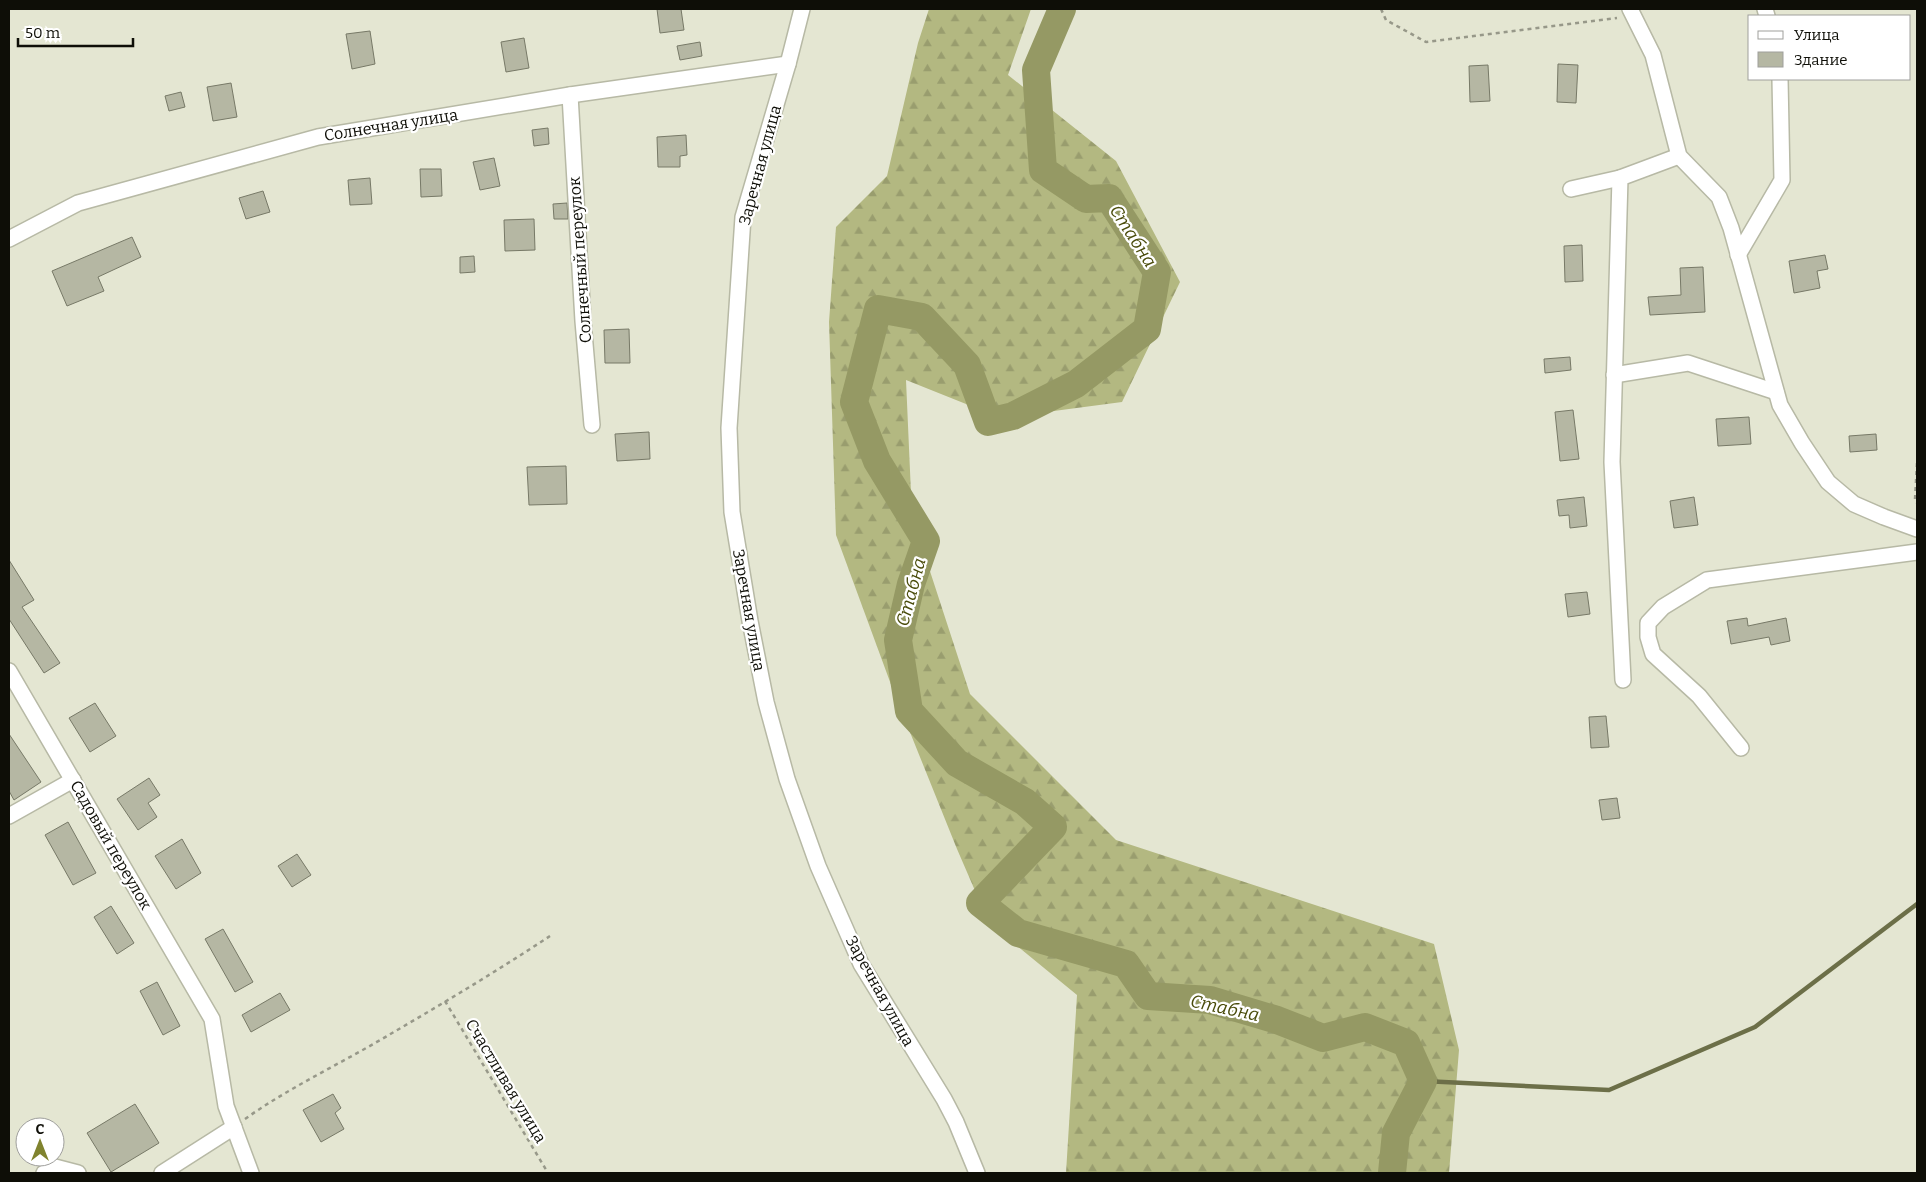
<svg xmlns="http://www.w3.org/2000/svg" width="1926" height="1182" font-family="Bitter,serif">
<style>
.forest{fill:url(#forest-firs)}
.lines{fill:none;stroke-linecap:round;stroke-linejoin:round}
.stream{stroke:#6c6f48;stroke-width:4.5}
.river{stroke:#959964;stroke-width:28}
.building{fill:#b5b7a3;stroke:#777967}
.minor-casing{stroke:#b7b9a5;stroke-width:18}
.path{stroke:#979889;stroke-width:2.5;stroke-dasharray:4 4;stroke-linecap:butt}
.minor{stroke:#fff;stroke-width:15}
.labels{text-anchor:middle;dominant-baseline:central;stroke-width:4.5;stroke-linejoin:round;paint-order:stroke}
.street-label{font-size:16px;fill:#0e0e07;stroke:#fff}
.water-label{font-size:18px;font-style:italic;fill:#4a4c0b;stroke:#fff}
</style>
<defs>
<pattern id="forest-firs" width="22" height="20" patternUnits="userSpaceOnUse" patternTransform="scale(1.25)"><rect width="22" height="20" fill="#b3b881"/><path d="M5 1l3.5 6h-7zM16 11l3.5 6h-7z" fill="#999d6e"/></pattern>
</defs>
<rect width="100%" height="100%" fill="#e4e6d2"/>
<path class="forest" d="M929 9H1031L1008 75 1116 161 1180 282 1122 402 1001 418 906 380 912 516 970 694 1116 840 1434 944 1459 1050 1449 1173H1066L1077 995 989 923 957 849 893 690 836 535 829 322 836 227 887 176 918 43Z"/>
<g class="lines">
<path class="stream" d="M1423 1081 1609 1090 1755 1027 1917 904"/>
<path class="river" d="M1062 9 1036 70 1043 170 1086 199 1109 198 1157 272 1147 329 1076 384 1013 416 988 422 967 365 922 317 878 309 854 402 877 461 926 541 911 584 898 640 909 711 957 763 1025 802 1053 827 980 903 1018 933 1126 964 1148 996 1210 1000 1277 1020 1323 1038 1365 1027 1406 1043 1423 1081 1396 1133 1392 1173"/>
</g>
<g class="building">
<path d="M657 9H681L684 30 660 33Z"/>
<path d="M370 31 375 64 352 69 346 34Z"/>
<path d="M524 38 529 68 506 72 501 42Z"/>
<path d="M700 42 702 56 680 60 677 46Z"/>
<path d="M1558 64 1578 65 1576 103 1557 102Z"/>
<path d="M1488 65 1490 101 1470 102 1469 66Z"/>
<path d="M231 83 237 117 213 121 207 87Z"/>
<path d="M181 92 185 107 169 111 165 96Z"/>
<path d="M548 128 549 144 534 146 532 130Z"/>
<path d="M686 135 687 155 680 156V167H658L657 137Z"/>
<path d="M494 158 500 186 480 190 473 162Z"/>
<path d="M420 169H441L442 196 421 197Z"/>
<path d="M370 178 372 204 350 205 348 180Z"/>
<path d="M263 191 270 212 246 219 239 198Z"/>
<path d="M567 203 568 219H554L553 204Z"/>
<path d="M534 219 535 250 505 251 504 220Z"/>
<path d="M132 237 141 257 98 277 104 291 67 306 52 271Z"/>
<path d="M1582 245 1583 281 1565 282 1564 246Z"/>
<path d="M1825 255 1828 269 1817 271 1820 288 1794 293 1789 261Z"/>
<path d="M474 256 475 272 460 273V257Z"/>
<path d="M1703 267 1705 312 1650 315 1648 297 1681 295 1680 268Z"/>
<path d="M629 329 630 363H605L604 330Z"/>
<path d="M1570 357 1571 370 1545 373 1544 359Z"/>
<path d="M1573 410 1579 459 1560 461 1555 412Z"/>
<path d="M1749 417 1751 444 1718 446 1716 419Z"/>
<path d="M649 432 650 459 617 461 615 434Z"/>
<path d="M1876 434 1877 450 1850 452 1849 436Z"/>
<path d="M566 466 567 504 529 505 527 467Z"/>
<path d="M1584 497 1587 526 1570 528 1569 515 1559 516 1557 500Z"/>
<path d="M1694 497 1698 525 1674 528 1670 501Z"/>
<path d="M9 560 34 600 22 607 60 663 44 673 9 619Z"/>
<path d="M1587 592 1590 614 1568 617 1565 594Z"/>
<path d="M1747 618 1748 626 1786 618 1790 641 1771 645 1769 637 1731 644 1727 621Z"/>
<path d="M95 703 116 736 90 752 69 718Z"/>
<path d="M1606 716 1609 747 1591 748 1589 717Z"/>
<path d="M9 734 41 782 14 800 9 791Z"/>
<path d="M149 778 160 795 148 803 157 817 138 830 117 799Z"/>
<path d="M1617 798 1620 818 1602 820 1599 800Z"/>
<path d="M68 822 96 873 73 885 45 835Z"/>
<path d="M182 839 201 873 176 889 155 856Z"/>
<path d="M297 854 311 875 292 887 278 866Z"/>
<path d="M111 906 134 943 117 954 94 917Z"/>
<path d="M223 929 253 982 235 992 205 939Z"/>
<path d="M157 982 180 1026 163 1035 140 991Z"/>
<path d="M280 993 290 1010 251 1032 242 1015Z"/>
<path d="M333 1094 341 1108 335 1113 344 1129 321 1142 303 1110Z"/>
<path d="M135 1104 159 1143 111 1172 87 1133Z"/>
</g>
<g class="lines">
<g class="minor-casing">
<g id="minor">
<path d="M802 9 788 64 743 217 729 428 732 512 750 621 766 702 787 779 818 866 861 964 944 1099 956 1122 977 1173"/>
<path d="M1630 9 1653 55 1679 156 1719 197 1731 228 1780 405 1802 443 1828 482 1854 504 1884 517 1917 529"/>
<path d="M1765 9 1767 16"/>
<path d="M570 95 583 321 592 425"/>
<path d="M1571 189 1620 178"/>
<path d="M9 239 78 203 318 137 570 95 788 64"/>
<path d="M1738 255 1782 180 1780 79"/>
<path d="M1614 375 1688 363 1776 392"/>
<path d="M9 671 212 1019 226 1106 251 1173"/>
<path d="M1623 680 1612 462 1620 178 1679 156"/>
<path d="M1741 748 1699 696 1653 654 1648 637V623L1663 607 1707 580 1917 552"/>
<path d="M9 816 73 780"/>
<path d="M44 1173 55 1167 78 1173"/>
<path d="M162 1173 234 1127"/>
</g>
</g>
<g class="path">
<path d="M1381 9 1386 20 1426 42 1617 18"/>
<path d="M1917 463 1915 499 1917 503"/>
<path d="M445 1001 548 1173"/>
<path d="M245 1119C290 1087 340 1064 387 1036 442 1004 497 971 550 936"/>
</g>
<use href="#minor" class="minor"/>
</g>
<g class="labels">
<g class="street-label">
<text transform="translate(391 125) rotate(-9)">Солнечная улица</text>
<text transform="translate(760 165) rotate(-75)">Заречная улица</text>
<text transform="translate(580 260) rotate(-94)">Солнечный переулок</text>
<text transform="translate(749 610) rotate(80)">Заречная улица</text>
<text transform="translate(111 845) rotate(60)">Садовый переулок</text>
<text transform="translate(880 991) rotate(61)">Заречная улица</text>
<text transform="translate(506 1081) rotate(59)">Счастливая улица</text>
</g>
<g class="water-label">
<text transform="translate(1133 236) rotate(57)">Стабна</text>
<text transform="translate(911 592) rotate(-75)">Стабна</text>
<text transform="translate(1225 1008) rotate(12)">Стабна</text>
</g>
</g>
<rect width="1926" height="1182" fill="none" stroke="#0e0e07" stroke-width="20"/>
<rect x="1748" y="15" width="162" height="65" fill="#ffffff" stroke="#9f9f9c"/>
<rect x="1758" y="31" width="25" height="8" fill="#ffffff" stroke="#9f9f9c"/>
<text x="1794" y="40" font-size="15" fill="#0e0e07">Улица</text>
<rect x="1758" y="52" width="25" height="15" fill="#b5b7a3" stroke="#9f9f9c"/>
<text x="1794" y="65" font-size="15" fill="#0e0e07">Здание</text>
<g transform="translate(40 1142)"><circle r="24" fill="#ffffff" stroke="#9f9f9c"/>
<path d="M0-4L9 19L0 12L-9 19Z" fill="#80832e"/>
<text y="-8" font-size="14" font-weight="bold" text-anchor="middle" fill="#0e0e07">С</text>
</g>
<path d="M18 38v8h115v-8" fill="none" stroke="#0e0e07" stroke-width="2.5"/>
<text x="25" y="38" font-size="15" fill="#0e0e07" stroke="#ffffff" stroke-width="4" paint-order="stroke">50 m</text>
</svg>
